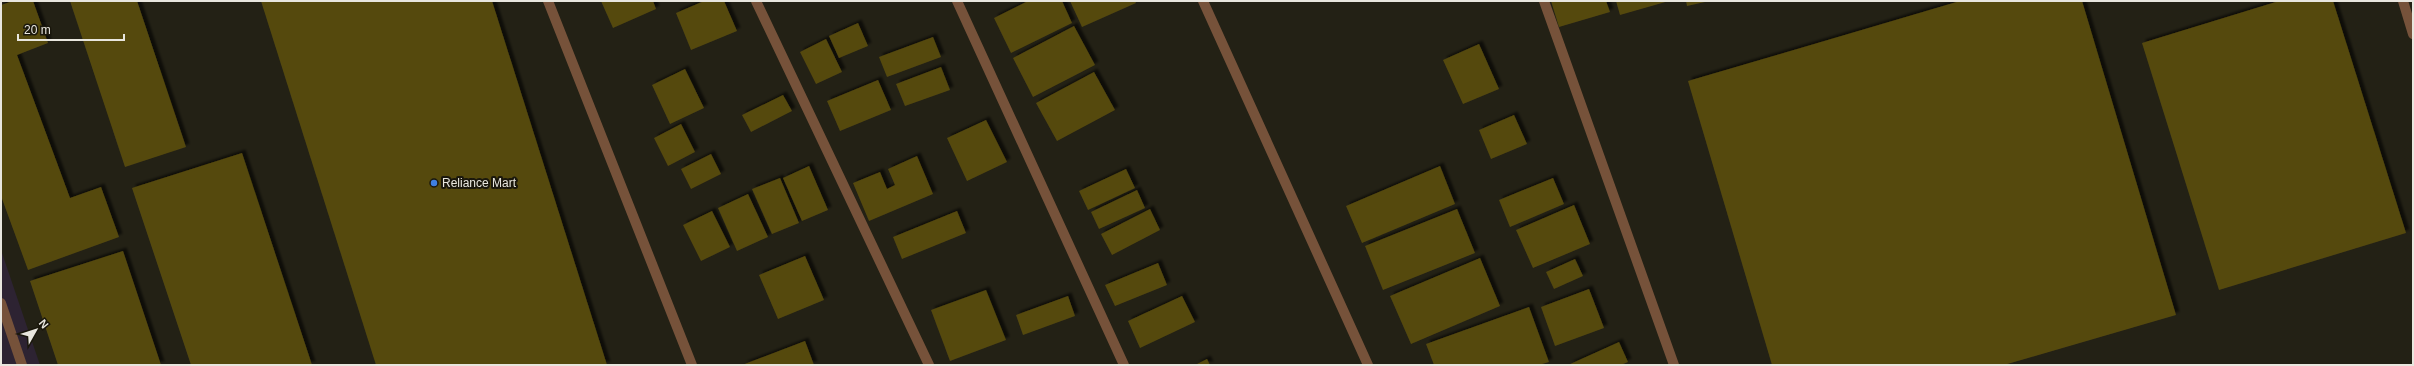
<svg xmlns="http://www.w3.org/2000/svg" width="2414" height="366" font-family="Helvetica,sans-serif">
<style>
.education{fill:#2d2332}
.building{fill:#544810;filter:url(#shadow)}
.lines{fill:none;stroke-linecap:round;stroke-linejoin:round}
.minor{stroke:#76523a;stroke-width:10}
.shop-dot{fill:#3f7fe0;stroke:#1a170c;stroke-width:1.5}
.labels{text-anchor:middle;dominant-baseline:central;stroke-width:4;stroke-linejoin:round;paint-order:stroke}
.poi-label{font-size:12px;fill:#e8e6de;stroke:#1a170c;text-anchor:start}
</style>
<defs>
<filter id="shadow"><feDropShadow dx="3.5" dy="-3.5" stdDeviation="1" flood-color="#0009"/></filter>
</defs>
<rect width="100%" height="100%" fill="#232115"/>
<path class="education" d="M1 250 40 365H1Z"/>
<g class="building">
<path d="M13 1H33L48 43 17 55 70 198 101 187 119 237 28 270 1 196V5Z"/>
<path d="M70 1H137L186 147 125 167Z"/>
<path d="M261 1H492L607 365H376Z"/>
<path d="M601 1H653L656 9 613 28Z"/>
<path d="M704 1H724L737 31 691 50 676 13Z"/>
<path d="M1028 1H1062L1072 23 1011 53 994 18Z"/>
<path d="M1070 1H1135L1136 3 1082 27Z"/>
<path d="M1551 1H1606L1610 12 1559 27Z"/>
<path d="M1616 1H1669L1620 15Z"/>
<path d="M1686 1H1705V2L1687 6Z"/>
<path d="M1960 1H2082L2176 315 2004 365H1772L1688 81Z"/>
<path d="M2279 1H2333L2406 233 2219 290 2142 43Z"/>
<path d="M858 23 868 46 839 58 829 36Z"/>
<path d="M1074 26 1095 65 1033 97 1013 58Z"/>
<path d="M933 37 941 57 887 77 879 57Z"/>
<path d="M826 39 842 72 816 84 800 52Z"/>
<path d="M1479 44 1499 89 1463 104 1443 60Z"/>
<path d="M941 67 950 90 905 106 896 84Z"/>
<path d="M685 69 704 108 670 124 652 85Z"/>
<path d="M1094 72 1115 110 1057 141 1036 103Z"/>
<path d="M878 80 891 110 840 131 827 101Z"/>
<path d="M783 95 792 111 751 132 742 115Z"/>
<path d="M1514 115 1527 144 1491 159 1479 130Z"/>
<path d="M986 120 1007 162 967 181 947 138Z"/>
<path d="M681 124 695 152 668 166 654 138Z"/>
<path d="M242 153 312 365H191L132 188Z"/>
<path d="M711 154 721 174 691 189 681 169Z"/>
<path d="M917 156 933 194 869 221 853 183 880 172 887 189 895 185 888 169Z"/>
<path d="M809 166 828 210 802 221 783 178Z"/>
<path d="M1440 166 1455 204 1362 243 1346 206Z"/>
<path d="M1126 169 1135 188 1088 210 1079 191Z"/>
<path d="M780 178 799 223 772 234 752 189Z"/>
<path d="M1553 178 1564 204 1510 227 1499 200Z"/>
<path d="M1137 190 1145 208 1099 229 1091 212Z"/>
<path d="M748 194 768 237 737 251 718 208Z"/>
<path d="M1574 205 1590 244 1533 268 1516 230Z"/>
<path d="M1150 209 1160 230 1112 255 1101 234Z"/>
<path d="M1457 209 1475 253 1383 290 1365 246Z"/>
<path d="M712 211 730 247 701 261 683 225Z"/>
<path d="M957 211 966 233 902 259 893 237Z"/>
<path d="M123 251 161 365H58L30 281Z"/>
<path d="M805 256 824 300 778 319 759 275Z"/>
<path d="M1480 258 1500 306 1411 344 1390 296Z"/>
<path d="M1575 259 1583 276 1554 289 1546 272Z"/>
<path d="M1158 263 1167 285 1115 306 1105 285Z"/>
<path d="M1589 289 1604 328 1555 346 1541 307Z"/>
<path d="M986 290 1006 340 950 361 931 310Z"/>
<path d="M1068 296 1075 316 1023 335 1016 315Z"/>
<path d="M1182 296 1195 322 1140 348 1128 321Z"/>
<path d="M1529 307 1549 362 1539 365H1434L1426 344Z"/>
<path d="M805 341 814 365H742Z"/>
<path d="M1619 342 1628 362 1621 365H1568Z"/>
<path d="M1207 359 1210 365H1195Z"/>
</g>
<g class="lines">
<g class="minor">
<path d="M548 1 692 365"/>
<path d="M756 1 929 365"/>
<path d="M957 1 1124 365"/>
<path d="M1203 1 1368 365"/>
<path d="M1544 1 1674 365"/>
<path d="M2403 1 2413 34"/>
<path d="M1 303 22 365"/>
</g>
</g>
<circle class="shop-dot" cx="434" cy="183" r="4"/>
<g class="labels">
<g class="poi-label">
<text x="442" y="183">Reliance Mart</text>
</g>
</g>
<rect width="2414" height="366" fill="none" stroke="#e8e6de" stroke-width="4"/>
<g transform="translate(36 330) rotate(51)" stroke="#1a170c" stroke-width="3" paint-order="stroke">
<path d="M0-3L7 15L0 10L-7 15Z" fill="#e8e6de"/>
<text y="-6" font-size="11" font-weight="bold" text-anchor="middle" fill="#e8e6de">N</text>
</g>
<path d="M18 34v6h106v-6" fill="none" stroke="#e8e6de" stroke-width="2"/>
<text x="24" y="34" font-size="12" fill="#e8e6de" stroke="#1a170c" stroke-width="3" paint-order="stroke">20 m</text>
</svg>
